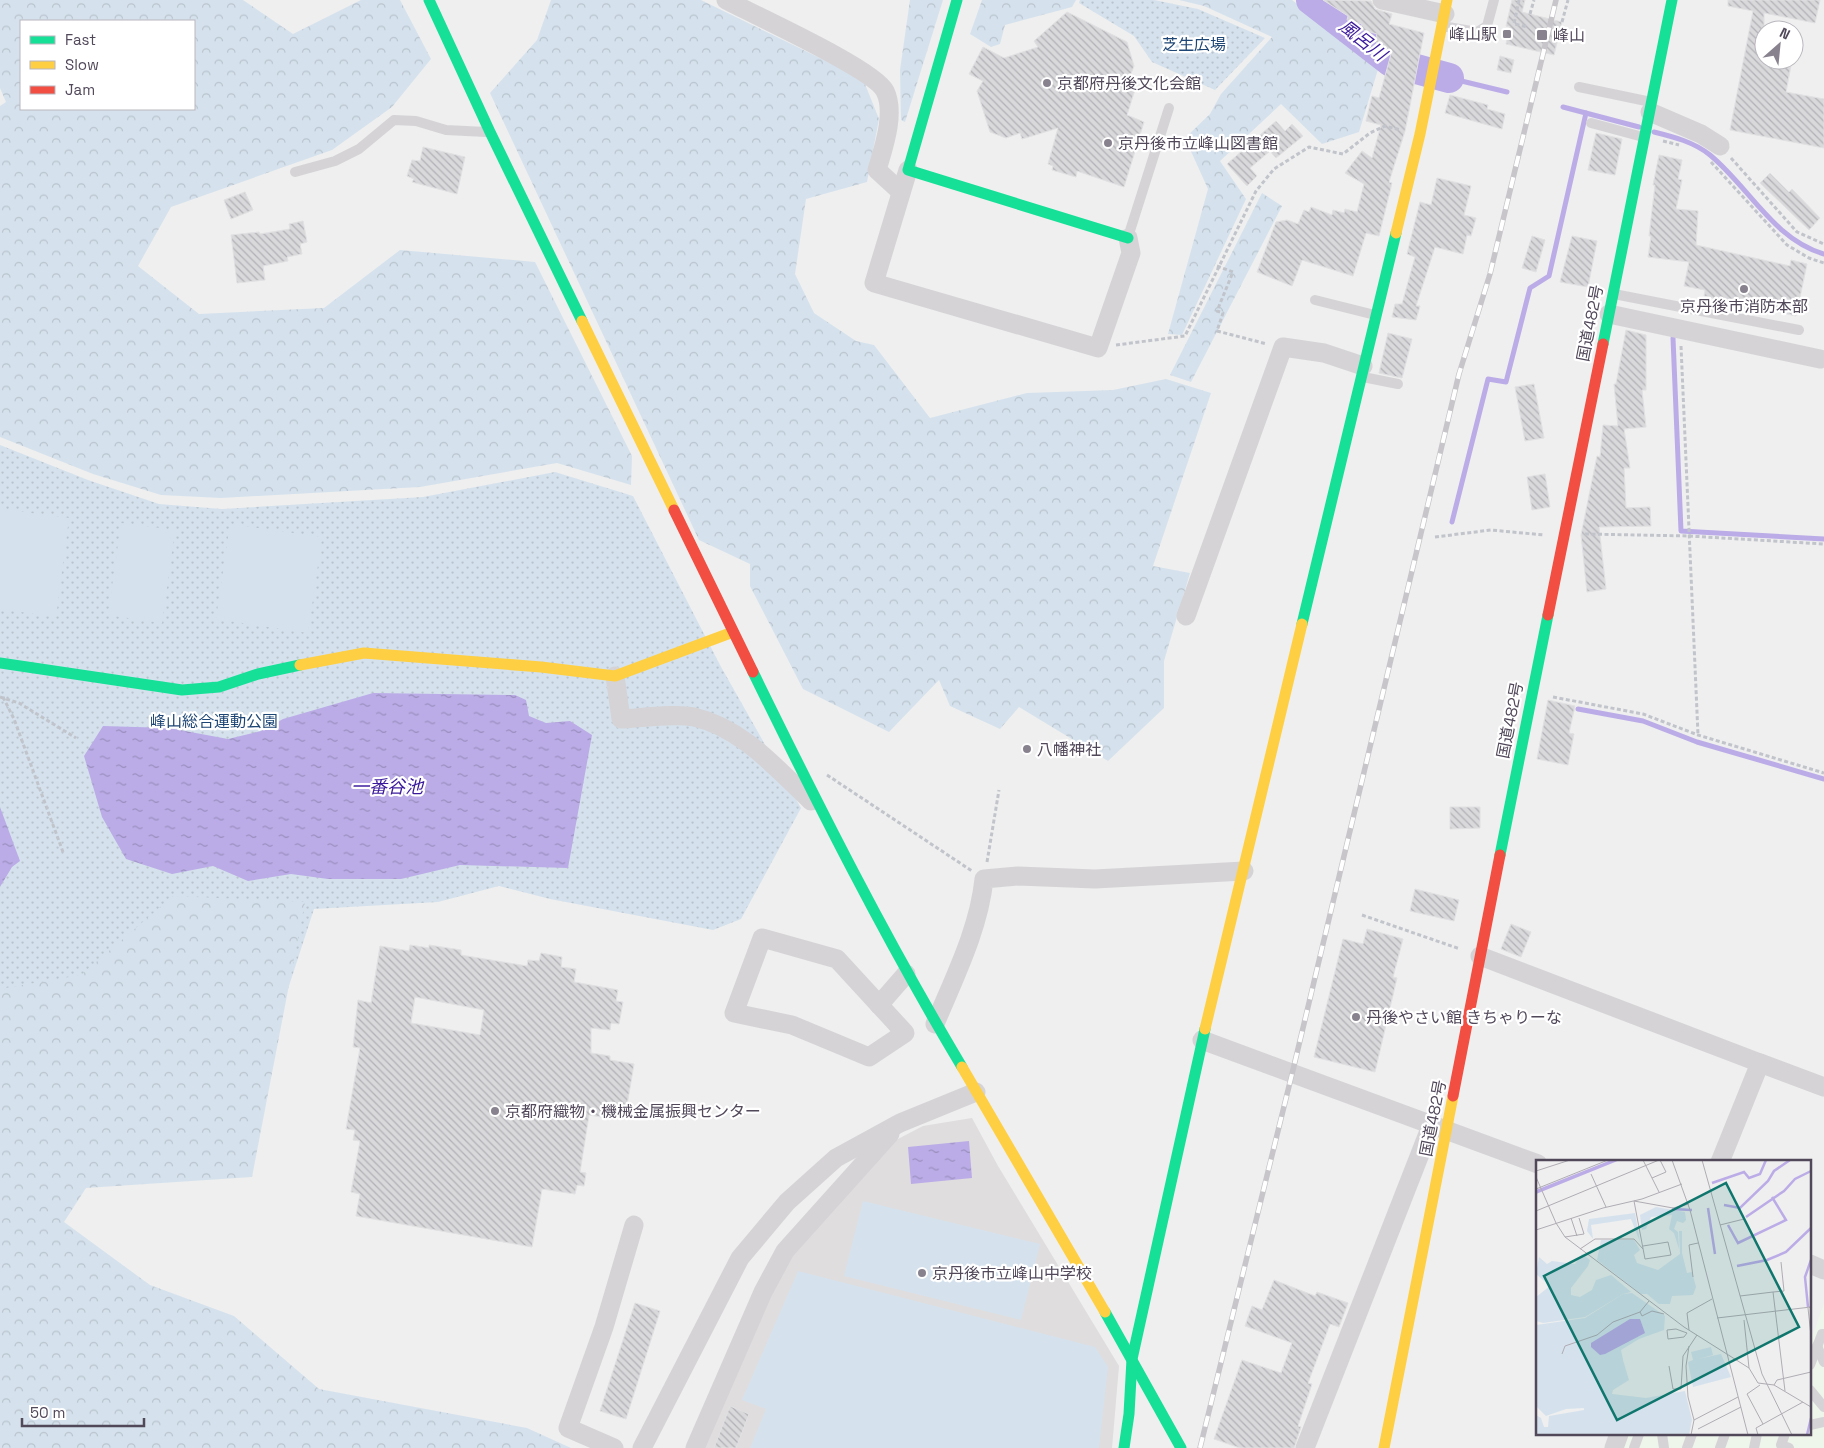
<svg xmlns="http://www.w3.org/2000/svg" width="1824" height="1448" font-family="'Space Grotesk','Noto Sans JP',sans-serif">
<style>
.commercial{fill:#eef5eb}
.education{fill:#dfddde}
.grass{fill:url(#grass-dots)}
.forest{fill:url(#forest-crowns);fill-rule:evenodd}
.garden{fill:#d5e2ed}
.water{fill:url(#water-ripples)}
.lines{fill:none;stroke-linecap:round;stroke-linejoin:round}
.stream{stroke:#bbace7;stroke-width:5}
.river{stroke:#bbace7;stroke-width:30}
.building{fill:url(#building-back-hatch);stroke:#e1e0e2;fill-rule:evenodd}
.path{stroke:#c1c4cb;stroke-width:3;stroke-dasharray:4 2.5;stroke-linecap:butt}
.lane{stroke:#d5d3d6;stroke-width:10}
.street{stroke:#d5d3d6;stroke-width:19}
.fast{stroke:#16e098;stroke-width:11}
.slow{stroke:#ffcf43;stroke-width:11}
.jam{stroke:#f24e42;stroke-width:11}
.rail-casing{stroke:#c7c5c9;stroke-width:5.5}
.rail{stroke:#fff;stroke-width:4;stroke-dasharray:11;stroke-linecap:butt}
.poi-dot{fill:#88828e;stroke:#fff;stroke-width:2}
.labels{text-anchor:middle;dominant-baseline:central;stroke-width:4.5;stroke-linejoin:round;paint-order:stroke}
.poi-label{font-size:16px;fill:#51485a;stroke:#fff;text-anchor:start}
.park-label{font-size:16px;fill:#1e4675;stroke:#fff}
.street-label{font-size:16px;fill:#51485a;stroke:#fff}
.water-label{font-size:18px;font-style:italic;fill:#39189c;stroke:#fff}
.inset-river{fill:none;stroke:#bbace7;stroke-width:2.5}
.inset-road{fill:none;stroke:#b0acb3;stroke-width:1}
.view{fill:#0f766e;fill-opacity:0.15;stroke:#0f766e;stroke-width:2.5}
.inset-edge{fill:none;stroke:#51485a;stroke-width:2.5}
</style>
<defs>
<pattern id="grass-dots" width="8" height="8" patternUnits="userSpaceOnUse" patternTransform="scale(1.25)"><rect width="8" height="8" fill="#d5e2ed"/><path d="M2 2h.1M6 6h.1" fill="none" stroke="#b9c3ce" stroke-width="1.8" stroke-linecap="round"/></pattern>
<pattern id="forest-crowns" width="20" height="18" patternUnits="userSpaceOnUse" patternTransform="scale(1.25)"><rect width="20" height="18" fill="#d5e2ed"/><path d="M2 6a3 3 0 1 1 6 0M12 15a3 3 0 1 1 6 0" fill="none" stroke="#b9c3ce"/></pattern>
<pattern id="water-ripples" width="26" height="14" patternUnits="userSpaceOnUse" patternTransform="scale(1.25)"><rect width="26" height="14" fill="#bbace7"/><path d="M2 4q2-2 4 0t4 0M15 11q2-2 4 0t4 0" fill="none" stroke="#9a8ebe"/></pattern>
<pattern id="building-back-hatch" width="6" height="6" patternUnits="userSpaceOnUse" patternTransform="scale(1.25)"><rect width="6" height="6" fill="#d9d8db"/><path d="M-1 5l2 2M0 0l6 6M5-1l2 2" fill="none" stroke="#b2b1b5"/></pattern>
</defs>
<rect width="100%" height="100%" fill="#efefef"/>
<path class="commercial" d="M1824 1303V1448H1623L1628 1434H1810V1343Z"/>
<path class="education" d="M972 1118 998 1166 1119 1366 1112 1448H703L771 1292 793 1255 896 1140 923 1126Z"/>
<g class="grass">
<path d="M1080 0H1154L1198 9 1265 38 1215 90 1152 62 1134 36 1079 3Z"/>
<path d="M0 445 88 480 159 504 222 509 423 497 555 472 633 496 720 665 801 808 741 919 713 930 550 899 499 886 438 902 314 909 286 995 0 1105Z"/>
</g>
<g class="forest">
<path d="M0 0H243L293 34 361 0H400L431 59 392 107 332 150 171 207 138 266 199 314 324 308 400 250 535 262 632 456 631 485 557 463 420 487 221 498 161 495 93 474 0 437V106L6 102 0 88ZM21 21H194V109H21Z"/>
<path d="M551 0H701L863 79 879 119 867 182 806 199 795 274 814 313 856 341 874 345 930 418 1027 393 1113 390 1166 379 1211 393 1153 566 1190 573 1164 661V708L1108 761 1019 707 1000 729 950 706 939 680 889 732 803 689 750 586V564L699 540 490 93 537 40Z"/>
<path d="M910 0H943L905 122 901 120 900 70Z"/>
<path d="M982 0H1076L1072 7 1005 25 1000 44 991 47 970 34Z"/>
<path d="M1179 0H1292L1379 66 1359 132 1322 144 1281 104 1220 161 1246 199 1182 335 1168 334 1208 189 1185 138 1210 114 1221 94 1272 37 1204 6Z"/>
<path d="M1262 193 1282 206 1191 382 1170 375Z"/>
<path d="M173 896 305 902 252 1177 86 1188 64 1222 150 1285 234 1316 319 1389 527 1428 571 1448H0V989L81 975Z"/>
</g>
<g class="garden">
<path d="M0 509 69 518 56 617 0 609Z"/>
<path d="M121 523 175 530 162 623 108 615Z"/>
<path d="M230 524 322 537 308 633 216 619Z"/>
<path d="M863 1201 1040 1244 1021 1320 844 1276Z"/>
<path d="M798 1271 1095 1347 1108 1367 1099 1448H750L766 1409 742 1400Z"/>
</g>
<g class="water">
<path d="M373 693 515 695 526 700 529 716 546 723 570 721 592 735 568 868 460 865 401 879H328L291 874 248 881 213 866 172 874 126 859 102 817 84 756 103 726 169 728 228 739 261 731 283 719Z"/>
<path d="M0 807 20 861 12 867 0 887Z"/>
<path d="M969 1141 972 1178 911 1184 908 1147Z"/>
</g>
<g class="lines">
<g class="stream">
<path d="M1449 78 1507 92"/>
<path d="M1563 107 1639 127"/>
<path d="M1654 132C1674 137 1694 142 1710 155 1749 187 1773 239 1824 254"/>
<path d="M1673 338 1681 531 1824 539"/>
<path d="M1452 522 1488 379 1506 382 1530 288 1549 276 1586 113"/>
<path d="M1578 709 1643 721 1697 742 1824 779"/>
</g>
<path class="river" d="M1311 0 1391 62 1449 78"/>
</g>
<g class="building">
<path d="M1323 0 1371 1 1375 9 1392 14 1389 24 1424 33 1405 131 1389 182 1392 183 1379 236 1366 233 1353 276 1302 260 1292 286 1257 272 1276 222 1287 220 1298 224 1304 210 1309 212 1311 207 1332 215 1333 210 1344 213 1345 209 1357 212 1364 184 1345 173 1362 151 1372 158 1381 125 1366 121 1372 96 1379 98 1391 54 1375 41 1377 34 1360 29 1362 24 1347 20 1348 16Z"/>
<path d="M1512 0H1525L1522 12 1562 22 1554 55 1506 44 1510 27 1506 26Z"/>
<path d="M1728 0H1820L1815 23 1764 13V60H1792L1786 92 1824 99V148L1730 130 1753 11 1728 6Z"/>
<path d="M1067 12 1127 42 1134 66 1130 76 1138 80 1127 115 1144 122 1124 187 1077 171 1076 177 1052 170 1053 166 1048 164 1058 128 1022 139 1020 133 1006 138 990 132 977 91 983 81 969 74 983 47 1004 58 1038 47 1034 41Z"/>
<path d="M1500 56 1514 60 1511 73 1497 70Z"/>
<path d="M1450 95 1488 105 1487 109 1505 114 1502 129 1445 113Z"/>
<path d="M1276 121 1285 131 1292 124 1303 136 1276 158 1270 151 1250 168 1257 176 1247 186 1227 164Z"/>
<path d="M1596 133 1622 139 1615 175 1588 170Z"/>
<path d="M423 147 465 157 457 194 412 182 414 179 407 176 412 160 420 161Z"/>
<path d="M1659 155 1682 160 1678 179 1682 180 1676 209 1698 211 1696 245 1790 266 1791 260 1807 264 1796 316 1704 296 1705 290 1684 286 1689 262 1648 257 1651 236H1649L1655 185H1653Z"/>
<path d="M1770 173 1789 192 1792 189 1820 218 1809 230 1760 183Z"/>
<path d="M1437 178 1471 186 1464 215 1476 218 1471 236 1467 235 1463 254 1435 247 1416 306H1420L1416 320 1392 317 1395 304H1402L1415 257 1407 254 1420 202 1431 205Z"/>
<path d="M245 192 253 210 231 219 224 200Z"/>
<path d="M303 221 307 242 300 244 302 254 287 257 288 261 263 266 265 280 237 283 231 235 259 232 260 234 290 229 289 224Z"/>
<path d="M1532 236 1545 240 1536 272 1522 268Z"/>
<path d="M1572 236 1597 241 1588 287 1560 282Z"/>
<path d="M1626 330 1646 335V390H1642L1646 427 1624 429 1630 468H1624L1626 508 1650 507 1651 526 1599 527 1606 589 1587 592 1581 535 1597 456 1600 457 1603 425 1618 426 1614 384H1616Z"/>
<path d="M1388 333 1412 339 1402 378 1379 373Z"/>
<path d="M1534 384 1544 438 1525 441 1515 387Z"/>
<path d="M1545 474 1550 507 1532 510 1527 477Z"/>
<path d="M1548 700 1575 706 1569 733 1574 734 1568 765 1537 759Z"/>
<path d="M1450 807H1480V828L1450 829Z"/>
<path d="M1415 889 1459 900 1454 921 1410 911Z"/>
<path d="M1511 924 1531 932 1521 957 1501 949Z"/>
<path d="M1367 929 1403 939 1393 977 1397 978 1375 1072 1314 1057 1343 939 1363 944Z"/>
<path d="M410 945 429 948V945L461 950V955L527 966 528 960 539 961 541 953 562 957 561 967 576 969 574 982 618 990 616 1001 623 1002 619 1024 611 1023 610 1030 591 1028V1053L610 1056V1060L634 1064 626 1111 616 1109 614 1119 589 1115 580 1172 586 1173 584 1186 577 1185 575 1194 542 1189 532 1247 356 1216 360 1194 351 1192 360 1141 353 1140 355 1130 346 1129 360 1048 353 1047 358 1000 371 1003 380 946 409 951ZM415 997 484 1010 480 1035 411 1023Z"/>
<path d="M1274 1280 1315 1296 1317 1292 1348 1303 1339 1327 1330 1324 1308 1383 1312 1384 1298 1426 1301 1427 1294 1448H1240L1214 1439 1242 1360 1281 1373 1292 1343 1245 1326 1252 1306 1262 1310Z"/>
<path d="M635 1303 660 1311 626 1419 600 1411Z"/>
<path d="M730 1406 749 1414 736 1448H714Z"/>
</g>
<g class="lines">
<g class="path">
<path d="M1519 0 1514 24 1528 27"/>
<path d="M1530 14 1534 0"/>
<path d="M1562 22 1568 0"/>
<path d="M1559 35 1579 40"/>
<path d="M1663 141 1679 145"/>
<path d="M1731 158 1797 232 1824 244"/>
<path d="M1711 162 1787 245 1809 258 1824 263"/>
<path d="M1217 266 1233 272 1217 311 1223 313 1217 331 1267 344"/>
<path d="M1116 345 1185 336 1256 191 1274 169 1309 147 1343 154 1370 133 1385 126 1401 130"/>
<path d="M1681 346 1698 735"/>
<path d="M1585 534 1689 536 1824 544"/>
<path d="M1435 537 1491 530 1544 535"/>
<path d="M0 697 19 703 76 738"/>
<path d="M3 697 14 719 63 852"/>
<path d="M1553 697 1643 714 1698 735 1824 773"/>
<path d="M827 775 972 871"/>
<path d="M987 862 999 790"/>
<path d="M1362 915 1460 949"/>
</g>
<g class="lane">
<path d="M1442 26 1477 32 1487 26 1494 0"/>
<path d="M1579 87 1651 102"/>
<path d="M1591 123 1643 137"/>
<path d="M295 172 335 161 359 149 394 120 416 121 446 130 486 132"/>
<path d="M1128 237 1169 108"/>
<path d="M1614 294 1799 330"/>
<path d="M1315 300 1375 315"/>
<path d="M1363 377 1398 384"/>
<path d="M1817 1346 1824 1362"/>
<path d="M1810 1365 1822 1334H1824"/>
<path d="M1810 1390 1824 1407"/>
<path d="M1810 1425 1824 1422"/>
<path d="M1662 1434 1664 1448"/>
<path d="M1785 1434 1781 1445 1789 1448"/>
<path d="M1634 1448 1639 1434"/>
<path d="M1687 1448 1692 1434"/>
<path d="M1720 1448 1725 1434"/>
<path d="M1754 1448 1757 1434"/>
</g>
<g class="street">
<path d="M726 0C754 15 874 69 885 91 896 113 883 149 877 170L901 192"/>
<path d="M1382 0 1445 14"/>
<path d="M1650 112 1701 134 1720 146"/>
<path d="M908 170 874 283 1098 348 1131 253 1128 238"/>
<path d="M1609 314 1820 359"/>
<path d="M1186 616 1283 347 1324 353 1363 366"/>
<path d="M615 676 621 719C640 718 676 713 694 717 742 728 776 768 811 801"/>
<path d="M762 938 837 959 905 1033 869 1057 792 1025 734 1013Z"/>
<path d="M1480 956 1760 1063"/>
<path d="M879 1005 906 974"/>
<path d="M935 1024C954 978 979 929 984 879L1018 876 1095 879 1244 871"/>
<path d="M1202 1040 1538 1164"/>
<path d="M1720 1162 1760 1063 1824 1087"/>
<path d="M1810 1264 1824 1270"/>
<path d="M614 1448 568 1428 604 1327 634 1225"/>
<path d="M642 1448 740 1258 787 1202 836 1158 900 1123 976 1092"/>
<path d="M695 1448 763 1292 785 1251 890 1134"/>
<path d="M1305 1448 1431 1126"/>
<path d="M1614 1448 1619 1434"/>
</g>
<g class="fast">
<path d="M429 0 490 132 582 321"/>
<path d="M957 0 908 170 1128 238"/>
<path d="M1603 344 1672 0"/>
<path d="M1302 624 1396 233"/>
<path d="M0 663 182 690 219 687 258 674 300 665"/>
<path d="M753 672C819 807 885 938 962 1067"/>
<path d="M1500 855 1548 615"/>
<path d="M1105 1312 1181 1448"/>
<path d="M1124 1448 1129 1414 1132 1359 1205 1029"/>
</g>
<g class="slow">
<path d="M1396 233 1420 134 1447 0"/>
<path d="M582 321 674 510"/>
<path d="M300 665 364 653 541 667 615 676 733 632"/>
<path d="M1205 1029 1302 624"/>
<path d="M962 1067 1105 1312"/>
<path d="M1384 1448 1453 1096"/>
</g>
<g class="jam">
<path d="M674 510 753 672"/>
<path d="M1548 615 1603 344"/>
<path d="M1453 1096 1500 855"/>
</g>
<g class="rail-casing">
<path id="rail" d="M1200 1448 1292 1074 1459 374 1490 274 1556 0"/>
</g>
<use href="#rail" class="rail"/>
</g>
<g class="poi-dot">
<rect x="1502" y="29" width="10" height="10" rx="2.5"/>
<rect x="1536" y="29" width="12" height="12" rx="2.5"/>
<circle cx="1047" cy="83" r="5"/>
<circle cx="1108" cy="143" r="5"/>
<circle cx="1744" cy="289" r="5"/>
<circle cx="1027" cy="749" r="5"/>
<circle cx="1356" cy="1017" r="5"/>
<circle cx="495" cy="1111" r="5"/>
<circle cx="922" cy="1273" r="5"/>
</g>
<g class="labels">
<g class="poi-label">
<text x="1497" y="34" text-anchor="end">峰山駅</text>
<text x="1553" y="35">峰山</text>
<text x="1057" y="83">京都府丹後文化会館</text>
<text x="1118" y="143">京丹後市立峰山図書館</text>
<text x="1744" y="306" text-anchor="middle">京丹後市消防本部</text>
<text x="1037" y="749">八幡神社</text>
<text x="1366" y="1017">丹後やさい館 きちゃりーな</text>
<text x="505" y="1111">京都府織物・機械金属振興センター</text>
<text x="932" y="1273">京丹後市立峰山中学校</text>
</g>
<g class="park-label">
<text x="1194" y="44">芝生広場</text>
<text x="214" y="721">峰山総合運動公園</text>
</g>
<g class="street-label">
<text transform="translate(1590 323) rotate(-79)">国道482号</text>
<text transform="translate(1510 720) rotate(-79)">国道482号</text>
<text transform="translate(1433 1118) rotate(-79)">国道482号</text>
</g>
<g class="water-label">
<text transform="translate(1363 40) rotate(38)">風呂川</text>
<text x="387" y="786">一番谷池</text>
</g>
</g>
<g transform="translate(1536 1160)">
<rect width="275" height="275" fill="#efefef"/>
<path d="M96 133 129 156 128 170 103 179 85 190 87 200 48 248 30 249 10 256 0 246V165L49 158 87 134Z" fill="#d5e2ed"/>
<path d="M120 47 149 52 150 60 147 63 141 61 138 69 142 72 143 89 138 73 133 69 136 55 115 57 110 69 106 70 104 55ZM99 53 104 82 95 59 55 65 57 79 51 71 53 59ZM143 71H146V93L151 113 156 112 160 127 157 135 136 136 134 144H123L111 134H105L61 100 65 80H98L104 90 98 95 101 103 122 110 144 94ZM46 94 54 100 52 106 35 128V135L44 137 56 130 60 120 75 115 95 132 87 134 49 157 7 163 0 161V137L14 126 0 114 3 97 11 104 16 101 39 104ZM84 190 93 220 77 230 76 234 110 238 149 231 156 260 153 275H0V246V255L5 258 8 267H12L13 256 48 250 43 211 48 208 54 215 58 214 65 209 71 196Z" fill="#d5e2ed"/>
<path d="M27 172a8 8 0 1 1 16 0a8 8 0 1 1-16 0ZM7 165H22L24 180 4 184ZM175 187 177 195 162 199 185 194 195 217 157 227 152 202 157 200 155 192ZM13 201H19L39 227 25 243 7 248 0 241V217Z" fill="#d5e2ed"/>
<path d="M75 0H84L0 34V30ZM94 159H104L109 173 69 194 64 195 55 187V183Z" fill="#bbace7"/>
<path class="inset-river" d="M176 23 208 12 213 18 224 14 230 0M188 45 204 48 232 21 238 11 254 0M172 48 179 94M136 49 156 50M210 57 248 31 259 19 275 11M192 65 202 83 250 60 236 37M201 106 231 100 250 92 275 68M272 147 269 117 275 100M271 275 275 258"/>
<path class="inset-road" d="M107 0 123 32M136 0 154 50 212 275M166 0 226 214 256 275M0 11 34 0M55 14 70 47M0 17 20 63 29 77 148 167 213 208 222 223 238 225 275 247M116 18 130 12 124 0M0 29 72 0M0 51 123 0M35 58 41 76M184 65 208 59M0 70 67 48 106 39 146 24M29 77 48 74 43 58M107 86 132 82 135 95 109 99 98 41 137 48 153 44M44 89 59 79H98L107 89M245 102 248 131 237 132 249 231M157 117 153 85 162 83M204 136 237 132M272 148 275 176M104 152 106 156 116 151 128 154M181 158 275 147M208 160 213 208M140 169 151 173 148 177 132 179 131 170ZM153 170 151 153 176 139M153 186 150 206 152 237 158 260M26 194 29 186 61 175 77 162 104 152 113 141M133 206 137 229H145L147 196 161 175M224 225 211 234 227 264M238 225 241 220 275 212M162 269 205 247M155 275 158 260 202 237M222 275 220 268 267 242"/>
<path class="view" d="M190 23 263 167 81 260 8 116Z"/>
<rect width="275" height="275" class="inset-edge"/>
</g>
<rect x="20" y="20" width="175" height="90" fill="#ffffff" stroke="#b9b6bd"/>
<rect x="30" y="36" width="25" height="8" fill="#16e098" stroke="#b9b6bd"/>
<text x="65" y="45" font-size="15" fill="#51485a">Fast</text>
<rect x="30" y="61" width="25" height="8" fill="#ffcf43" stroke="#b9b6bd"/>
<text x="65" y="70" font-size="15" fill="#51485a">Slow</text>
<rect x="30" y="86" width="25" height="8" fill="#f24e42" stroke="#b9b6bd"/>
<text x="65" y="95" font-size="15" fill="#51485a">Jam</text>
<g transform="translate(1779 45) rotate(27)"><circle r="24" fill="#ffffff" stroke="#b9b6bd"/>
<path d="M0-4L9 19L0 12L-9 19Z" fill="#88828e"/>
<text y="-8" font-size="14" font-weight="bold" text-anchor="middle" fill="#51485a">N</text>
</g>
<path d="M22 1418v8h122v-8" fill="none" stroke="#51485a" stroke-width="2.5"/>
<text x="30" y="1418" font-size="15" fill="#51485a" stroke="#ffffff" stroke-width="4" paint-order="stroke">50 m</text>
</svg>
